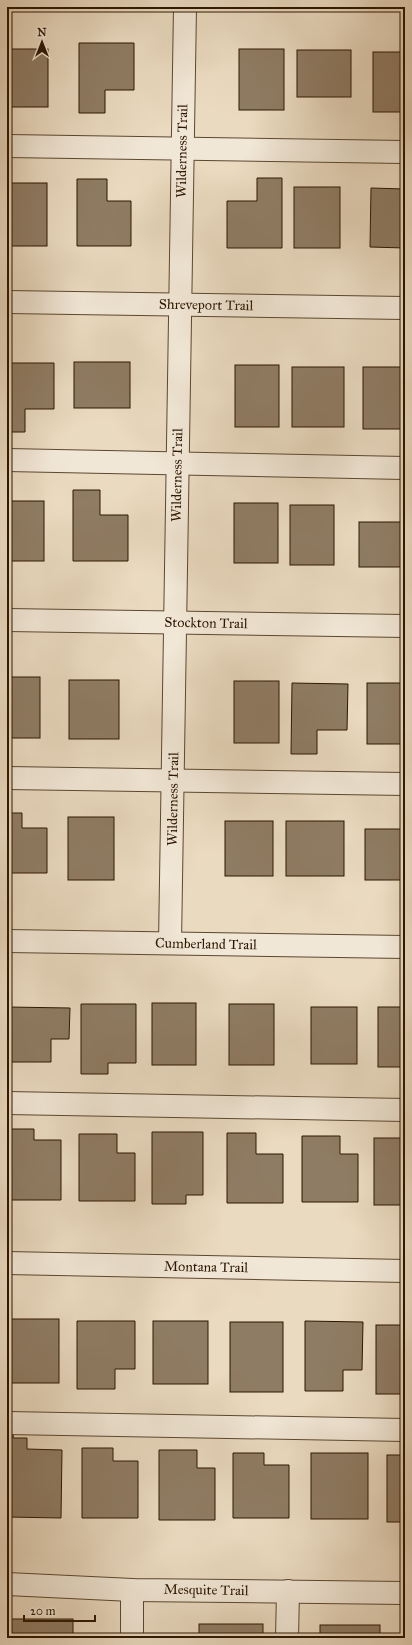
<svg xmlns="http://www.w3.org/2000/svg" width="412" height="1645" font-family="'IM FELL Great Primer',serif">
<style>
.building{fill:#8f7c64;stroke:#2c1600}
.lines{fill:none;stroke-linecap:round;stroke-linejoin:round}
.minor-casing{stroke:#5c4730;stroke-width:24}
.minor{stroke:#f1e7d6;stroke-width:22}
.labels{text-anchor:middle;dominant-baseline:central;stroke-width:3.5;stroke-linejoin:round;paint-order:stroke}
.street-label{font-size:14px;fill:#2c1600;stroke:#f1e7d6}
</style>
<rect width="100%" height="100%" fill="#eadac0"/>
<filter id="stains"><feTurbulence type="fractalNoise" baseFrequency=".005" numOctaves="4"/><feColorMatrix values="0 0 0 0 .2 0 0 0 0 .09 0 0 0 0 .02 0 0 0 .5 -.17"/></filter>
<radialGradient id="worn" r=".72"><stop offset=".6" stop-color="#630" stop-opacity="0"/><stop offset="1" stop-color="#630" stop-opacity=".3"/></radialGradient>
<g class="building">
<path d="M79 43H134V90H105V113H79Z"/>
<rect x="7" y="49" width="41" height="58"/>
<rect x="239" y="49" width="45" height="61"/>
<rect x="297" y="50" width="54" height="47"/>
<rect x="373" y="52" width="32" height="60"/>
<path d="M257 178H282V248H227V201H257Z"/>
<path d="M77 179H107V201H131V246H77Z"/>
<rect x="7" y="183" width="40" height="63"/>
<rect x="294" y="187" width="46" height="61"/>
<path d="M371 188 405 189V248L370 247Z"/>
<rect x="74" y="362" width="56" height="46"/>
<path d="M7 363H54V409H25V432H7Z"/>
<rect x="235" y="365" width="44" height="62"/>
<rect x="292" y="367" width="52" height="60"/>
<rect x="363" y="367" width="42" height="62"/>
<path d="M73 490H100V515H128V561H73Z"/>
<rect x="7" y="501" width="37" height="60"/>
<rect x="234" y="503" width="44" height="60"/>
<rect x="290" y="505" width="44" height="60"/>
<rect x="359" y="522" width="46" height="45"/>
<rect x="7" y="677" width="33" height="61"/>
<rect x="69" y="680" width="50" height="59"/>
<rect x="234" y="681" width="45" height="62"/>
<path d="M292 683 348 684 347 730H317V754H291Z"/>
<rect x="367" y="683" width="38" height="61"/>
<path d="M7 813H22V828H47V873H7Z"/>
<rect x="68" y="817" width="46" height="63"/>
<rect x="225" y="821" width="48" height="55"/>
<rect x="286" y="821" width="58" height="55"/>
<rect x="365" y="829" width="40" height="51"/>
<rect x="152" y="1003" width="44" height="62"/>
<path d="M81 1004H136V1063H108V1074H81Z"/>
<rect x="229" y="1004" width="45" height="61"/>
<path d="M8 1007 70 1008 69 1039H51V1062H7Z"/>
<rect x="311" y="1007" width="46" height="57"/>
<rect x="378" y="1007" width="27" height="60"/>
<path d="M7 1129H34V1140H61V1200H7Z"/>
<path d="M152 1132H203V1195H186V1204H152Z"/>
<path d="M227 1133H256V1154H283V1203H227Z"/>
<path d="M79 1134H117V1153H135V1201H79Z"/>
<path d="M302 1136H340V1154H358V1202H302Z"/>
<rect x="374" y="1138" width="31" height="67"/>
<rect x="7" y="1319" width="52" height="64"/>
<path d="M77 1321H135V1369H115V1389H77Z"/>
<rect x="153" y="1321" width="55" height="63"/>
<path d="M305 1321 363 1322 362 1370H343V1391H305Z"/>
<rect x="230" y="1322" width="53" height="70"/>
<rect x="376" y="1325" width="29" height="69"/>
<path d="M9 1429H14L13 1438H27V1449L62 1450 61 1518 7 1517Z"/>
<path d="M82 1448H113V1461H138V1518H82Z"/>
<path d="M159 1450H197V1468H215V1520H159Z"/>
<path d="M233 1453H264V1465H289V1518H233Z"/>
<rect x="311" y="1453" width="57" height="66"/>
<rect x="387" y="1455" width="18" height="67"/>
<rect x="8" y="1619" width="65" height="19"/>
<rect x="199" y="1624" width="64" height="14"/>
<rect x="320" y="1625" width="60" height="13"/>
</g>
<g class="lines">
<g class="minor-casing">
<g id="minor">
<path d="M7 146 405 152"/>
<path d="M7 302 405 308"/>
<path d="M7 460 405 468"/>
<path d="M7 620 405 626"/>
<path d="M7 778 405 784"/>
<path d="M7 941 405 947"/>
<path d="M170 943 185 7"/>
<path d="M7 1103 405 1110"/>
<path d="M7 1263 405 1271"/>
<path d="M7 1423 405 1430"/>
<path d="M7 1584 132 1590 405 1593"/>
<path d="M132 1590V1638"/>
<path d="M287 1638 288 1591"/>
</g>
</g>
<use href="#minor" class="minor"/>
</g>
<g class="labels">
<g class="street-label">
<text transform="translate(182 151) rotate(-89)">Wilderness Trail</text>
<text transform="translate(206 305) rotate(1)">Shreveport Trail</text>
<text transform="translate(177 475) rotate(-89)">Wilderness Trail</text>
<text transform="translate(206 623) rotate(1)">Stockton Trail</text>
<text transform="translate(173 799) rotate(-89)">Wilderness Trail</text>
<text transform="translate(206 944) rotate(1)">Cumberland Trail</text>
<text transform="translate(206 1267) rotate(1)">Montana Trail</text>
<text transform="translate(206 1590) rotate(1)">Mesquite Trail</text>
</g>
</g>
<rect width="412" height="1645" fill="none" stroke="#eadac0" stroke-width="24"/>
<rect x="8" y="8" width="396" height="1629" fill="none" stroke="#2c1600" stroke-width="2"/>
<rect x="12" y="12" width="388" height="1621" fill="none" stroke="#2c1600"/>
<g transform="translate(42 42)" stroke="#f1e7d6" stroke-width="3" paint-order="stroke">
<path d="M0-3L7 15L0 10L-7 15Z" fill="#2c1600"/>
<text y="-6" font-size="11" font-weight="bold" text-anchor="middle" fill="#2c1600">N</text>
</g>
<path d="M24 1615v6h71v-6" fill="none" stroke="#2c1600" stroke-width="2"/>
<text x="30" y="1615" font-size="12" fill="#2c1600" stroke="#f1e7d6" stroke-width="3" paint-order="stroke">20 m</text>
<rect width="100%" height="100%" filter="url(#stains)"/>
<rect width="100%" height="100%" fill="url(#worn)"/>
</svg>
